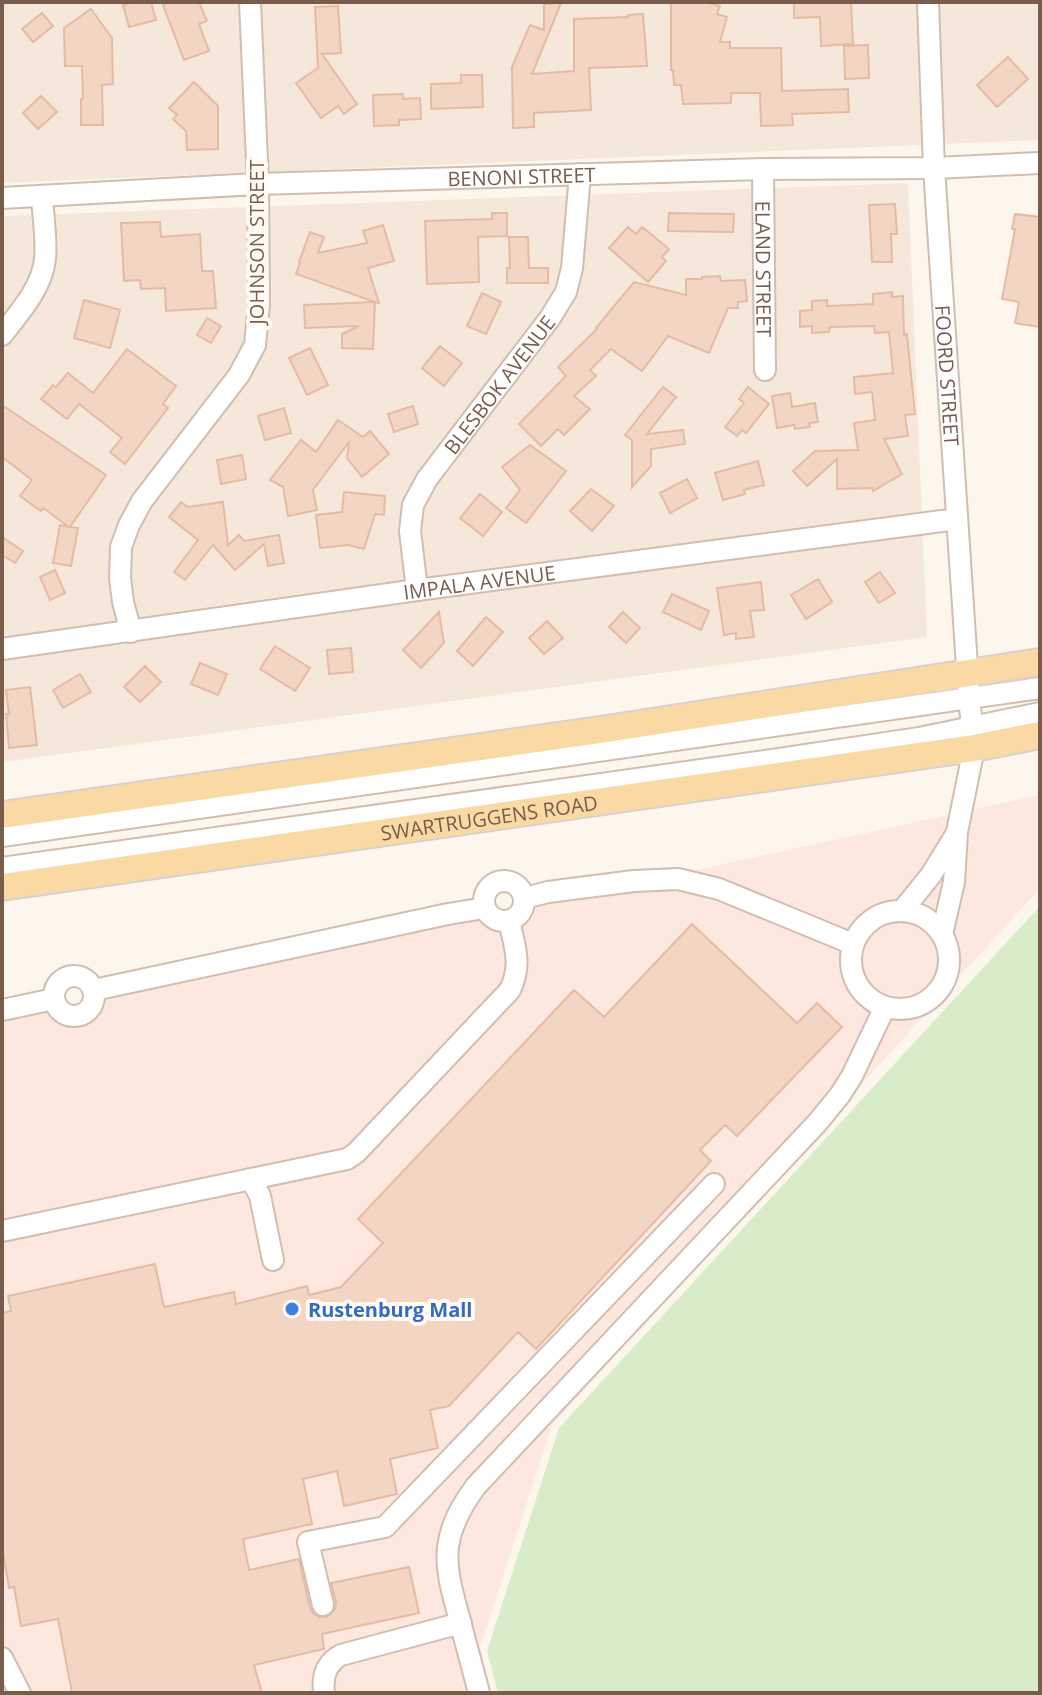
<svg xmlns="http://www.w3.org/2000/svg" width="1042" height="1695" font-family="'Open Sans',sans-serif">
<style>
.residential{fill:#f5e8da}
.commercial{fill:#fde8e0}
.green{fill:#d8ecc9}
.building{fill:#f3d5c3;stroke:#e6bba3;stroke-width:2}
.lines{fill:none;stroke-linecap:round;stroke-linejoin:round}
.minor-casing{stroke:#d1beb0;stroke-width:24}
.major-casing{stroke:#dad1cd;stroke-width:30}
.minor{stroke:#fff;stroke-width:20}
.major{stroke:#fbd9a5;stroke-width:26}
.shop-dot{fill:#3f7fe0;stroke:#fffaf3;stroke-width:3}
.labels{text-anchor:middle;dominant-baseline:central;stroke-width:8;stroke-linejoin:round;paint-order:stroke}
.street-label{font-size:20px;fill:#7a5c4d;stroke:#fffaf3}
.shop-label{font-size:20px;font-weight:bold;fill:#366cbe;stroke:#fffaf3;text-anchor:start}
</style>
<rect width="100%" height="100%" fill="#fdf6ec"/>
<g class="residential">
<path d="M2 2H1040V140L2 183Z"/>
<path d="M908 183 927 637 2 762V216Z"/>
</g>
<path class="commercial" d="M1040 795V888L552 1425 480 1648 492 1693H2V1022Z"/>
<path class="green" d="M1040 906V1693H498L487 1651 559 1428Z"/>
<g class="building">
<path d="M135 2H151L156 20 129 27 123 5Z"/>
<path d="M172 2H199L207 21 199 24 209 51 184 60 163 5Z"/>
<path d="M671 2H705L720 6 717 14 727 17 720 42H730V48H781L782 91 848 89 849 112 792 114 793 125 761 126 760 93H731V103L683 104 681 85H674L673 70H671Z"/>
<path d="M794 2H851L853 44 821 46 820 17 794 18Z"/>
<path d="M561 3 532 74 574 71V19L628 17V15L643 14 647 66 589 68 591 110 534 113V127L513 128 512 67 530 25 544 30V4Z"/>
<path d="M338 6 341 53 322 54 357 104 344 114 338 106 321 118 296 83 318 68 315 7Z"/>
<path d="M91 9 112 38 113 84 102 85 103 125H81V99H83L82 66H65L64 28Z"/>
<path d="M42 13 53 26 33 42 22 29Z"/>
<path d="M868 45 869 78 845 79 844 46Z"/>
<path d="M1008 57 1028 79 997 107 977 85Z"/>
<path d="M461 75H482L483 107 431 109V84L461 83Z"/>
<path d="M194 82 218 106V149L187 150 186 131 173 119 177 115 169 108Z"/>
<path d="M403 94V99L420 98 421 119 399 120V125L374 126 373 95Z"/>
<path d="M41 96 57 112 38 129 23 113Z"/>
<path d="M895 204 897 234H891L892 262H872L869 205Z"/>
<path d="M492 213H507V236L478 237 479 282 427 284 425 221 492 219Z"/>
<path d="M669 213 734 214 733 232 668 231Z"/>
<path d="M1015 214 1040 217V327L1015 323 1019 302 1002 299 1015 229H1012Z"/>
<path d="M160 222 161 237 200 234 202 271H213L216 308 166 311 165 288 141 289 140 280 124 281 121 223Z"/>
<path d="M383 225 394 261 368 268 379 303 375 302 373 349 342 348V334L359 326 305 328 304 305 375 302 296 274 300 263 299 262 310 232 324 237 318 253 367 243 363 231Z"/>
<path d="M628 227 636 234 642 227 669 249 662 257 666 261 648 282 609 248Z"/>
<path d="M509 237H528L529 268H548V283H507V268H510Z"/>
<path d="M720 276 721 281 745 280 747 301 738 302V308H728L709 353 668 336 642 371 611 349 590 370 596 376 574 396 590 409 564 435 558 429 541 446 519 424 566 376 558 367 597 329 596 328 634 282 686 295V279H702V277Z"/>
<path d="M892 292V297L903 296 904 335 907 334 915 414 905 415 908 436 884 439 902 474 873 491 872 488 837 489V459L807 486 793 471 815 451 858 450 854 423 875 420 872 392 855 394 854 377 893 373 889 332 875 333 874 326 830 327 829 332 812 333V326L800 327V311L812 310V301L827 300V306L873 304V294Z"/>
<path d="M482 293 501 302 486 334 467 326Z"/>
<path d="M84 300 120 310 110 348 74 338Z"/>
<path d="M207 318 221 326 211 343 197 335Z"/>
<path d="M440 346 462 363 444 386 422 368Z"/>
<path d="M310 348 328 385 307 395 289 358Z"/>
<path d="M127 349 176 386 163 404 168 408 125 464 110 452 122 438 79 404 67 419 41 399 53 385 56 387 68 373 93 393Z"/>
<path d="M663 387 676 397 647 434 683 430 685 444 651 449V466L632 487V440L625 435Z"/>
<path d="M748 387 769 404 746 433 742 430 737 436 725 427 744 403 739 399Z"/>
<path d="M790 393 792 407 815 403 818 422 809 423 810 427 795 429 794 425 777 428 772 396Z"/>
<path d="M2 405 106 475 70 527 78 528 71 566 53 563 60 525 69 527 43 508 41 511 20 496 32 480 2 457Z"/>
<path d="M413 406 418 424 394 432 388 414Z"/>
<path d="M284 408 291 433 265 440 258 416Z"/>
<path d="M338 420 363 437 370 431 389 454 362 477 347 458 349 442 313 490 317 510 288 516 283 487 270 480 301 440 316 452Z"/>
<path d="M530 445 566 471 526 523 506 508 520 490 502 467Z"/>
<path d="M242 455 246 479 221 484 217 460Z"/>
<path d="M758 461 764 485 744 490 745 494 723 500 715 473Z"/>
<path d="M687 479 697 498 670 513 660 493Z"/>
<path d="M591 489 614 506 592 531 570 511Z"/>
<path d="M344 492 385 496 384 515 375 514 364 549 348 545 320 548 316 515 342 512Z"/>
<path d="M480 494 502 512 483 536 460 518Z"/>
<path d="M181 502 188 507 223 502 228 545 239 535 244 541 279 535 284 563 268 566 264 544 235 570 213 545 185 580 174 572 198 540 169 517Z"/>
<path d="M2 537 23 551 15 563 2 555Z"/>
<path d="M55 570 65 593 50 600 40 577Z"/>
<path d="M880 572 895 593 879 603 865 582Z"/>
<path d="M818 579 832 602 806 619 791 595Z"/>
<path d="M761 582 764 610 750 611 754 637 736 639V633L724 635 717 588Z"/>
<path d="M672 594 709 611 701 630 663 612Z"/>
<path d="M439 612 444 643 421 668 403 650Z"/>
<path d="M623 612 640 628 626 643 609 627Z"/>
<path d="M486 617 503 632 473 666 457 651Z"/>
<path d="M547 621 563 638 544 654 529 638Z"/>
<path d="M275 646 310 668 295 691 260 669Z"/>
<path d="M351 648 353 672 329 674 327 650Z"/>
<path d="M200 663 227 674 218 695 191 684Z"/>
<path d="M145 666 161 682 140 702 124 687Z"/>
<path d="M80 674 91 692 63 708 53 690Z"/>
<path d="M30 687 37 745 9 748 6 714H9L6 690Z"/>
<path d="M692 924 797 1023 817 1003 842 1027 737 1136 725 1125 700 1150 711 1161 536 1349 518 1332 449 1406 430 1410 438 1448 390 1459 397 1494 344 1506 337 1471 303 1479 312 1524 243 1539 249 1570 299 1559 310 1608 313 1613 319 1617H327L335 1609 336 1602 331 1583 409 1567 419 1613 322 1634 324 1649 254 1665 262 1693H72L58 1619 21 1626 14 1587 9 1588 2 1547V1313L11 1311 8 1296 155 1264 164 1307 234 1292 236 1304 307 1286 309 1295 341 1287 383 1243 358 1219 574 990 604 1017Z"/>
</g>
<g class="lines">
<g class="minor-casing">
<g id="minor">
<path id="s1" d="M928 2 934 168 969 697 974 748 957 832 954 882 942 934"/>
<path id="s2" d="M763 169 765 370"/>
<path id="s3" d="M2 198 258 184 763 169 934 168 1040 163"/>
<path d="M2 335C19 313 42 288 45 259 47 239 43 217 42 196"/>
<path id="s4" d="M417 590 410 531 413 505 427 479 550 318 566 292 572 268 580 174"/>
<path d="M131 632 123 602 120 578 121 547 129 525 142 501 239 375 255 345 259 304 258 184 250 2"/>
<path id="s5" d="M2 649 417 590 957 519"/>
<path d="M2 836 1040 688"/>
<path d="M2 868 786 758 919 738 1040 713"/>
<circle cx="504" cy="901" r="20"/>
<path d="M525 898 548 892 634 881 678 879 719 889 853 944"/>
<circle cx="900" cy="960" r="49"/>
<path d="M902 911 931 875 955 836"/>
<circle cx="74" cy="996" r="20"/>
<path d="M94 990 448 914 485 908"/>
<path d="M2 1010 54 999"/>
<path d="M251 1179 260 1196 273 1260"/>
<path d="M2 1231 347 1159 356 1153 510 990C522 965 515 947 509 921"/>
<path d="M323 1605 308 1542 385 1527 714 1184"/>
<path d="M2 1658 20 1693"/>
<path d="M324 1693C322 1677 326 1663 341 1655L461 1623"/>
<path d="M479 1693C473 1669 466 1645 460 1621 454 1598 445 1571 448 1547 451 1524 462 1505 476 1486L817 1123 840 1095 852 1076 885 1007"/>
</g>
</g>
<g class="major-casing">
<g id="major">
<path d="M2 815 607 729 1040 662"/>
<path id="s6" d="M2 887 974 748 1040 735"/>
</g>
</g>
<use href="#minor" class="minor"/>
<use href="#major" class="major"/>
</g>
<circle class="shop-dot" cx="292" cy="1309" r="8"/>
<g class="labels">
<g class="street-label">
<text stroke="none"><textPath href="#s3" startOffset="520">BENONI STREET</textPath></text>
<text transform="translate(256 242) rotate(-90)">JOHNSON STREET</text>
<text stroke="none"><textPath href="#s2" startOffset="100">ELAND STREET</textPath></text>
<text stroke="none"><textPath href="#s1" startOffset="374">FOORD STREET</textPath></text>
<text stroke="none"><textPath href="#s4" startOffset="234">BLESBOK AVENUE</textPath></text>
<text stroke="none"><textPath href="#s5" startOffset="482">IMPALA AVENUE</textPath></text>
<text stroke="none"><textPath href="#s6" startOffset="492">SWARTRUGGENS ROAD</textPath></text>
</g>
<g class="shop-label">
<text x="308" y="1309">Rustenburg Mall</text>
</g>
</g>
<rect width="1042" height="1695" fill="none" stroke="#7a5c4d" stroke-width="8"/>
</svg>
